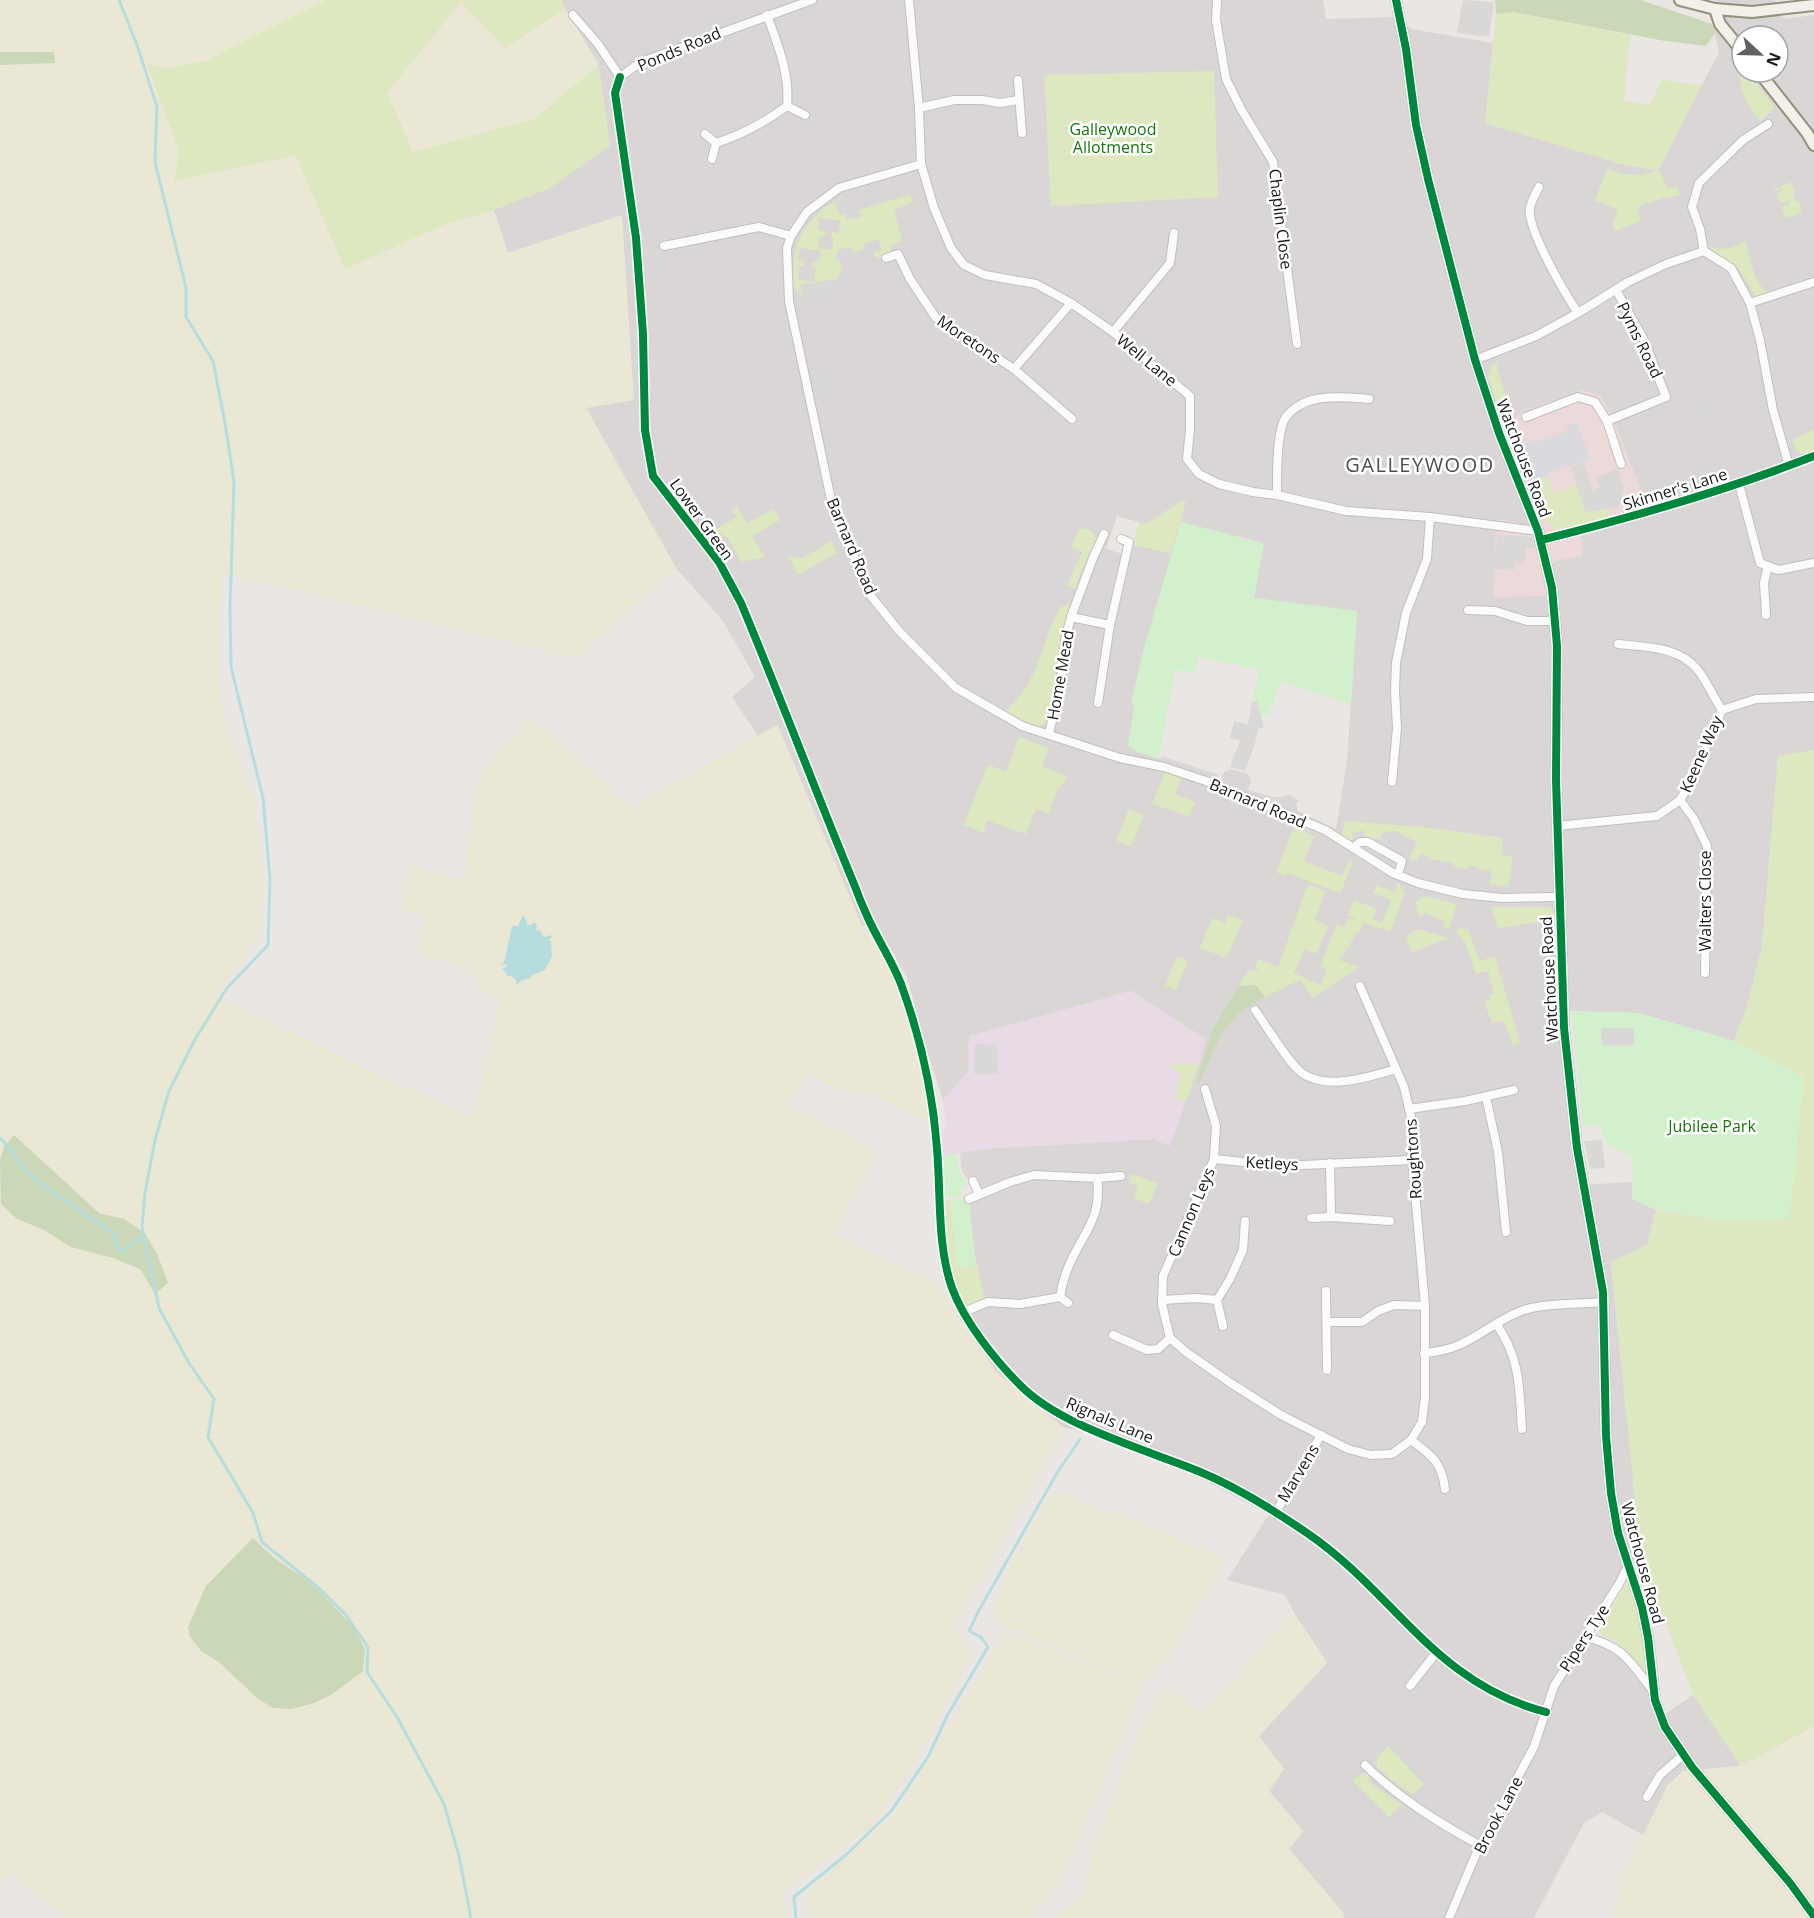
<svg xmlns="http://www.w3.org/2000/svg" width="1814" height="1918" font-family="'Open Sans',sans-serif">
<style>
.residential{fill:#d9d6d5;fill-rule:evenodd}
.commercial{fill:#ecd9da}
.industrial{fill:#e8dbe5}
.farmland{fill:#ebe7d5}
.grass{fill:#dde7c0;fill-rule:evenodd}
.forest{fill:#cad8b8}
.park{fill:#d3f0cd}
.parking{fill:#dad8d7}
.plaza{fill:#dadade}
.water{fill:#b6dddd}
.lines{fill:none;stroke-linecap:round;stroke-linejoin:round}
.stream{stroke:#b6dddd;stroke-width:3}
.minor-casing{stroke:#c1bfbe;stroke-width:10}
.tertiary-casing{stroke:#c1bfbe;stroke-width:12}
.secondary-casing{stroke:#93907c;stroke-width:14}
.minor{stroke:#fcfbfb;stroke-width:8}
.tertiary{stroke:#fcfbfb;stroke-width:9}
.secondary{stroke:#f2f0e8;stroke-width:10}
.cycleway-casing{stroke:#fff;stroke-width:11}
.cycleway{stroke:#00873e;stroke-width:8}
.labels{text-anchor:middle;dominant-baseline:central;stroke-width:5;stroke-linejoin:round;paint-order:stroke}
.street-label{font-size:16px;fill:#1b1b1b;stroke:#fff}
.park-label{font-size:16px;fill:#16770b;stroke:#fff}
.quarter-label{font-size:20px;letter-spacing:1.5px;fill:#4e4e4e;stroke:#fff}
</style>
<rect width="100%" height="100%" fill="#eae6e3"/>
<path class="residential" d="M561 0H1323L1326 19 1394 17 1411 29 1493 43 1485 123 1615 162 1658 171 1719 52 1712 22 1717 4 1714 0H1775L1783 19 1814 15V750L1778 757 1762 947 1747 1007 1734 1041 1639 1013 1559 1011 1571 1127 1581 1185 1632 1182V1199L1656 1210 1647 1245 1611 1262 1641 1557 1587 1640 1616 1651 1651 1692 1658 1719 1693 1695 1741 1766 1683 1771 1668 1785 1643 1835 1602 1812 1584 1823 1534 1918H1343L1345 1915 1289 1849 1303 1831 1269 1791 1284 1769 1259 1736 1327 1662 1296 1616 1285 1595 1227 1580 1269 1514 1194 1475 1075 1429 1064 1428 996 1372 958 1316 985 1303 974 1252 970 1221 969 1199 976 1192 962 1171 960 1153 981 1149 1152 1139 1170 1145 1199 1064 1206 1039 1130 991 1066 1010 968 1072 943 1100 923 1037 907 977 875 921 862 926 778 726 758 736 732 697 755 677 723 621 676 568 586 408 621 216 508 253 494 210 552 187 599 65 565 9ZM1742 36H1778V72H1742ZM1582 390 1601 396 1647 505 1580 527 1582 556 1563 559 1543 566 1544 576 1495 597 1496 519 1540 528 1518 414ZM1182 501 1171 553 1132 545 1130 556 1106 549 1117 516 1146 524ZM1181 523 1254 598 1357 611 1347 761 1336 829 1298 811 1296 804 1299 801 1288 794 1282 797H1274L1248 790 1251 781 1248 774 1231 769 1224 772 1221 780 1218 779 1219 775 1162 756 1160 759 1138 752 1129 746 1134 707 1132 699 1143 652ZM1095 543 1087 556 1075 588 1058 580ZM1070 604 1065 628 1035 728 1003 715 1024 691 1035 671 1053 622ZM1048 748 1037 779 1026 834 987 820 985 824 988 765 1006 772Z"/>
<path class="commercial" d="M1582 390 1601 396 1615 424 1647 505 1580 527 1582 556 1563 559 1543 567 1547 596 1494 597 1496 519 1540 527 1506 431 1518 414Z"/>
<path class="industrial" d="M1131 991 1206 1039 1199 1064 1170 1146 1152 1139 981 1149 944 1156 941 1131 946 1129 943 1100 968 1072 969 1036Z"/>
<g class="farmland">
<path d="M0 0H326L206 61 167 68 147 65 179 150 174 181 296 155 345 269 444 225 494 210 508 253 622 215 634 400 586 408 676 568 578 658 220 573 219 680 225 725 254 800 265 889 256 941 216 995 470 1118 490 1055 500 998 479 990 472 969 417 954 426 917 402 909 411 865 465 882 474 797 480 774 531 717 624 801 633 811 653 794 777 725 862 926 857 936 871 932 900 990 926 1087 930 1124 874 1095 841 1090 808 1073 788 1105 877 1151 833 1235 936 1283 996 1372 1064 1428 954 1626 972 1654 919 1756 873 1826 782 1892 787 1918H68L10 1873 0 1886Z"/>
<path d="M461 2 505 48 565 9 599 65 534 119 412 153 387 93Z"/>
<path d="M1052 1491 1139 1522 1226 1559 1180 1637 1164 1662 1150 1677 1141 1682 1053 1647 1005 1627 993 1614 999 1591 1014 1558Z"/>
<path d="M1291 1615 1296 1616 1327 1663 1259 1736 1284 1769 1269 1791 1303 1831 1289 1849 1345 1915 1343 1918H1056L1061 1912 1083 1896 1093 1852 1137 1734 1162 1692 1170 1687 1190 1707 1203 1714Z"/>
<path d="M1005 1631 1143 1685 1060 1882 1030 1918H810L804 1904 812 1888 897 1812Z"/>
<path d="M1814 1726V1918H1613L1627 1867 1668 1785 1683 1771 1741 1766Z"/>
</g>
<g class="grass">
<path d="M326 0H561L565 9 505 48 461 2 387 93 413 152 534 119 599 65 610 146 552 187 494 210 444 225 345 269 296 155 174 181 179 150 147 65 167 68 206 61Z"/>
<path d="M1513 12 1630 35 1624 101 1650 105 1662 80 1702 85 1658 170 1660 171 1667 188 1677 187 1680 195 1663 198 1640 206 1637 213 1642 220 1615 231 1613 223 1618 210 1601 202H1594L1608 168C1623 176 1641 177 1656 171L1617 163 1485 123 1496 14Z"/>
<path d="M1214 71 1218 197 1051 206 1044 75Z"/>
<path d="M1743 72H1747L1775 107 1760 122C1751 108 1735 88 1743 72Z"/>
<path d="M1791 182 1795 191 1793 192 1795 202 1799 201 1802 213 1785 218 1782 207 1790 204 1789 201 1781 203 1777 194 1781 192V189L1774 191V189Z"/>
<path d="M910 194 913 203 894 210 902 241 891 246V255L883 259 875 257 873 253 882 249 878 239 864 244 865 249 853 253 851 247 838 250 842 271 837 279 800 285 803 294 795 290C791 282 793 275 793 266 794 236 815 209 843 197L835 203 840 215 845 213 846 220 859 210ZM819 218 840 221 839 233 832 232 831 237 834 238 832 250 818 248 820 236H825L826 232 818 230ZM800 248 821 251 819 263 812 262 811 267 816 268 814 282 798 279 800 266H804L805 261 798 260Z"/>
<path d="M1745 241C1750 258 1754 286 1771 295L1761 299 1755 296C1742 273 1738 261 1712 253L1709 245C1724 252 1730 249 1745 241Z"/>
<path d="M1498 360 1497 368 1514 421 1511 422 1501 417 1488 377 1491 366Z"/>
<path d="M1814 430V452L1806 455 1796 452 1792 439Z"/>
<path d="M1547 476 1554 493 1577 485 1585 512 1608 509 1610 515C1601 525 1572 528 1558 531 1542 521 1538 506 1532 488L1535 480Z"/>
<path d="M1182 501 1186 502 1171 553 1132 545 1140 522 1146 524Z"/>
<path d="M737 506 747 523 774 509 780 520 752 536 765 557 741 562 728 538 714 530 737 517 731 509Z"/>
<path d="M1084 528 1092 531 1096 539 1074 588 1067 586 1082 552 1071 547 1078 531Z"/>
<path d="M831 541 837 553 798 575 788 556 803 558Z"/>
<path d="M1070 604 1057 686 1048 722 1035 728 1003 715 1024 691 1035 671 1059 608Z"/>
<path d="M1019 737 1049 748 1042 766 1067 776 1064 784H1062L1057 791 1049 814 1036 809 1026 834 987 820 984 833 963 825 988 765 1006 772Z"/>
<path d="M1814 750V1726L1741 1766 1693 1695 1641 1557 1611 1262 1647 1245 1656 1210 1729 1221 1804 1077 1734 1041 1747 1007 1762 947 1778 756Z"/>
<path d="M1165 772 1182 777 1175 794 1196 802 1189 816 1152 804Z"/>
<path d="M1129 809 1144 815 1131 847 1116 841Z"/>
<path d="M1344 821 1424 827 1503 838 1502 854 1513 857 1508 887 1490 884 1492 871 1478 869V867L1469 865 1468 869 1453 866V863L1428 859 1429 856 1420 854 1418 860 1409 859 1417 842 1395 831 1384 832 1380 839 1365 838 1364 831 1352 833 1353 840H1348L1340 837 1343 831Z"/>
<path d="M1294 827 1314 836 1304 861 1342 876 1350 859 1352 864 1341 892H1337L1287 873 1285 876 1276 872Z"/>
<path d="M1398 882 1405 893 1392 928 1389 931 1359 922 1363 924 1359 933 1357 932 1344 954 1342 953 1339 960 1359 967 1313 998 1300 980 1265 997 1256 985 1239 986 1249 970 1260 972 1255 967 1258 959 1278 967 1308 884 1326 891 1315 920 1328 926 1317 954 1304 949 1294 973 1321 985 1327 970 1320 967 1337 924 1344 927 1348 918 1354 920 1355 919 1348 915 1354 900 1377 909 1373 919 1382 923 1391 900 1373 893 1376 885 1395 892Z"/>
<path d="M1425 896 1457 904 1449 929 1443 927 1444 921 1424 913 1422 917 1417 913 1416 902 1420 898Z"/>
<path d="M1491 907H1550L1556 914V920L1498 928Z"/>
<path d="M1228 915 1243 920 1227 958 1200 948 1212 918 1225 923Z"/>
<path d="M1459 928 1468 929 1480 961 1495 956 1520 1043 1513 1046 1504 1020 1492 1023 1484 1002 1490 1000 1489 996 1494 993 1488 971 1476 974C1470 958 1469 944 1456 932Z"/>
<path d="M1420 929 1454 940H1444L1412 952 1406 938 1410 933Z"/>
<path d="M1177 957 1188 961 1176 990 1165 986Z"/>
<path d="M1169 1064H1199L1186 1102 1176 1098 1180 1075Z"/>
<path d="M1131 1174 1158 1183 1149 1204 1134 1198 1138 1186 1128 1182Z"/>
<path d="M950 1200 958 1267 977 1264 985 1303 964 1312 952 1289 940 1201Z"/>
<path d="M1627 1583 1632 1585 1642 1624 1648 1674 1646 1675C1629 1661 1627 1642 1602 1636L1598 1629Z"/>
<path d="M1388 1746 1424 1784 1412 1795 1377 1768V1758Z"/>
<path d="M1366 1773 1372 1776 1368 1781 1402 1805 1389 1817 1353 1781 1360 1774Z"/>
</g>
<g class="forest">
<path d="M1495 0H1641L1712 24 1715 33 1706 46 1665 41 1513 12 1496 14Z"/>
<path d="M0 52H54L55 63 0 65Z"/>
<path d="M1256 985 1265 997C1223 1017 1217 1043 1199 1084L1196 1083 1213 1029 1239 986Z"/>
<path d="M14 1135 99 1213 124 1219 145 1233 158 1256 168 1283 155 1294 140 1269 113 1258 71 1247 44 1230 17 1219 1 1204 0 1160 4 1147Z"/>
<path d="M253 1538 274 1558 301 1576 322 1593 356 1630 365 1650 363 1671 331 1695 314 1703 292 1709 273 1708 258 1699 219 1662 202 1652 190 1637 188 1627 206 1586Z"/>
</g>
<g class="park">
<path d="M1181 522 1264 543 1254 598 1357 611 1351 704 1281 681 1268 714 1261 716 1257 702H1252L1259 669 1198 657 1195 673 1175 670 1159 758 1138 752 1128 746 1134 707 1132 699 1143 652Z"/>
<path d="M1571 1011 1639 1013 1734 1041 1804 1077 1790 1218 1729 1221 1656 1209 1632 1199V1157L1606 1144 1599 1125H1583Z"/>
<path d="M956 1154 959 1171 968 1185 961 1186V1196L946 1198 944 1156Z"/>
<path d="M969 1199 974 1252 977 1264 958 1267 950 1200Z"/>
</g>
<g class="parking">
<path d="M1463 0 1494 2 1489 37 1457 33Z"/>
<path d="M1775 107 1789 125 1774 136 1760 122Z"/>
<path d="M1529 173 1554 184 1547 200 1522 190Z"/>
<path d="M848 197 850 203 856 200 861 217 846 220 845 213 840 215 834 202Z"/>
<path d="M845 248 858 284 846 291 843 284 837 286 845 304 836 309 828 292 808 304 799 285 837 279 842 271V264L840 260 836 259 837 250Z"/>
<path d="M828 369 841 393 814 398 811 372Z"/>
<path d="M1706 401 1719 435 1706 440 1694 404Z"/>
<path d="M1583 463 1593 491 1600 487 1595 478 1619 468 1621 483 1625 486 1618 507 1585 512 1571 467Z"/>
<path d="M1497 535 1534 537 1537 548H1526L1525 563H1515L1514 570 1494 569Z"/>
<path d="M1071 547 1082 551 1068 584 1057 580Z"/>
<path d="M1257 701 1264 727 1258 729 1255 744 1245 771 1230 767 1240 740 1230 738 1234 721 1248 724 1252 702Z"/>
<path d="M1364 830 1365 838 1380 839 1384 832 1395 831 1387 848 1409 859 1418 860 1415 876 1353 844 1352 833Z"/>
<path d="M1601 1028H1634V1045L1602 1046Z"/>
<path d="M975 1044 996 1045 999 1074H974Z"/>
<path d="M1602 1140 1605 1168 1590 1169 1584 1141Z"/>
</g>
<path class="plaza" d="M1576 422 1591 460 1550 471 1547 476 1535 480 1532 488 1516 446 1530 441 1531 444 1568 431 1566 426Z"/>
<path class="water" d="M524 916 528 925H531L534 922 537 926 536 930 541 931 542 935 545 937 551 935 552 937 548 940 551 942 552 956 545 970 533 975 530 978 522 980 517 985 516 980 511 976H508L502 968 507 967 506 964 502 965 505 959 512 926H518L522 917Z"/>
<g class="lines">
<g class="stream">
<path d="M119 0 137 45 157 107 155 162 186 288V317L213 361 225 423 234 482 230 608 231 667 263 798 270 879 268 945 227 988 194 1041 169 1091 155 1140 145 1193 142 1227 159 1308 189 1363 214 1399 208 1437 253 1513 262 1542 321 1590 345 1614 368 1647 367 1672 397 1717 444 1804 459 1856 471 1918"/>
<path d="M0 1138 14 1154 25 1170 41 1184 113 1233 120 1252 144 1236"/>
<path d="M796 1918 794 1897 847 1854 892 1810 928 1757 947 1716 988 1647 981 1637 969 1631 978 1612 1057 1473 1080 1439"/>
</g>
<g class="minor-casing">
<g id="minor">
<path d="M909 0 919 108 921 164 934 208 951 248 964 265 985 275 1036 284 1071 303 1113 332 1190 396V429L1187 459 1199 474 1219 484 1253 492 1277 495 1346 511 1430 517 1538 531"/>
<path d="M1217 0 1216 20 1226 79 1241 109 1273 162 1297 344"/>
<path d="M573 15 598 44 620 77 641 62 812 0"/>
<path d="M767 15C778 45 790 74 787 106L805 115"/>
<path d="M620 77 615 93 636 238 643 334 645 430 653 476 719 562 741 603C780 696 815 790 854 884 858 895 863 907 868 918 878 940 892 961 901 984 920 1036 933 1094 937 1149 941 1195 937 1245 952 1288 964 1321 995 1360 1020 1385 1060 1426 1144 1449 1198 1471 1237 1487 1272 1509 1307 1533 1395 1593 1434 1683 1546 1712"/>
<path d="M1018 80 1022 133"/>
<path d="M919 108 954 100H982L1000 103 1019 100"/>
<path d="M705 134 716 143 712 159"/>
<path d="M716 143C742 135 765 122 787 106"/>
<path d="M921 164 839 188 807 212 791 236 787 248 789 301 833 509 843 528 867 591 899 631 956 688 1022 726 1120 758 1164 767 1206 781 1325 830 1393 873 1418 883 1463 894 1502 898 1558 897"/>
<path d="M1539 187C1536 193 1531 201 1530 208 1526 228 1566 295 1578 313"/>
<path d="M664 246 759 227 791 236"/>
<path d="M1704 251 1700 229 1692 207 1699 183 1743 140 1768 124"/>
<path d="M886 258 898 254 910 279 936 318 1014 369 1072 419"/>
<path d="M1750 303 1814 282"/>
<path d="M1113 332 1170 263 1174 233"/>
<path d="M1475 360 1536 336 1578 313 1628 282 1666 264 1704 251 1731 268 1750 303 1760 340 1773 410 1789 466"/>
<path d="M1014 369 1071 303"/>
<path d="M1526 417 1578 397 1595 402 1607 421 1621 464"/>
<path d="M1607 421 1666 397 1644 340 1616 290"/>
<path d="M1739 484 1760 563 1778 570 1814 563"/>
<path d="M1277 495C1277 477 1276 430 1286 417 1305 392 1342 397 1369 399"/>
<path d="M1541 540C1634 517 1725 491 1814 456"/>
<path d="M1468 610 1495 611 1527 621H1556"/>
<path d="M1766 615 1764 583 1768 566"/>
<path d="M1071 617 1110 625"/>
<path d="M1618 644C1645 647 1678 646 1697 669 1707 681 1713 697 1722 710"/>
<path d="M1098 703 1110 625 1129 542 1121 539"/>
<path d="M1049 733 1060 687 1065 640 1071 617 1093 558 1104 534"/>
<path d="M1392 782 1397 728 1395 691 1396 663 1406 613 1427 559 1430 517"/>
<path d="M1680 800 1694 819 1707 846 1705 973"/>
<path d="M1557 826 1657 816 1680 800 1693 778 1722 710 1756 699 1814 697"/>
<path d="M1353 848 1360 842H1368L1402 861 1398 875"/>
<path d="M1255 1010C1266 1025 1288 1063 1302 1073 1327 1091 1369 1077 1396 1069"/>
<path d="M1205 1089 1216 1126 1214 1159 1163 1276 1162 1304 1170 1338 1186 1352 1229 1382 1281 1415 1348 1449 1371 1455 1392 1454 1411 1440 1422 1422 1425 1397V1306L1413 1169 1412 1121 1404 1087 1360 986"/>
<path d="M1486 1097 1498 1152 1506 1232"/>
<path d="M1409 1109 1465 1101 1514 1090"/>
<path d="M1214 1159 1281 1166 1412 1160"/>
<path d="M1330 1163 1331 1217"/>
<path d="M1097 1178 1121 1176"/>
<path d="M973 1181 979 1194"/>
<path d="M1311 1218 1331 1217 1390 1221"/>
<path d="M1326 1291 1327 1370"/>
<path d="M1060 1297 1068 1303"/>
<path d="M1162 1300 1196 1298 1217 1300"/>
<path d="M964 1312 988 1302 1020 1304 1060 1297C1062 1285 1065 1273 1071 1261 1086 1229 1102 1217 1097 1178L1034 1175 1010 1182 969 1199"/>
<path d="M1327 1322H1362L1378 1311 1394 1305 1425 1306"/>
<path d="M1497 1325C1521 1360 1519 1389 1522 1429"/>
<path d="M1223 1326 1217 1300 1230 1279 1243 1250 1245 1221"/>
<path d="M1113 1335 1147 1350 1158 1349 1170 1338"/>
<path d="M1424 1353C1470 1350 1483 1326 1521 1311 1542 1303 1581 1304 1604 1302"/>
<path d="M1411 1440C1431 1455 1442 1462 1445 1489"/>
<path d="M1276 1512 1321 1435"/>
<path d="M1586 1637C1625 1647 1630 1662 1654 1692"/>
<path d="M1410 1686 1436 1653"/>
<path d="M1365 1765C1400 1799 1439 1823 1481 1846"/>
<path d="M1647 1797 1660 1775 1683 1755"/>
<path d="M1449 1918 1476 1854 1534 1747 1554 1686 1619 1584 1628 1566"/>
</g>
</g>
<g class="tertiary-casing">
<path id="tertiary" d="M1396 0 1406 49 1416 125 1428 179 1475 360 1499 433 1538 531 1552 588 1557 646 1556 780 1564 1028 1577 1148 1603 1292 1606 1436 1611 1493 1618 1533 1642 1607 1648 1637 1655 1700 1665 1727 1692 1767 1790 1883 1814 1916"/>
</g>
<g class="secondary-casing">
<g id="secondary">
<path d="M1680 0 1715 9 1752 12 1814 5"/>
<path d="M1715 9 1720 24 1742 51"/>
<path d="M1759 72 1807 133 1814 145"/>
</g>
</g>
<use href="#minor" class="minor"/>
<use href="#tertiary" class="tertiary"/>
<use href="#secondary" class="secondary"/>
<g class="cycleway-casing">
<g id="cycleway">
<path d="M1396 0 1406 49 1416 125 1428 179 1475 360 1499 433 1538 531 1552 588 1557 646 1556 780 1564 1028 1577 1148 1603 1292 1606 1436 1611 1493 1618 1533 1642 1607 1648 1637 1655 1700 1665 1727 1692 1767 1790 1883 1814 1916"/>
<path d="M620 77 615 93 636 238 643 334 645 430 653 476 719 562 741 603C780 696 815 790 854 884 858 895 863 907 868 918 878 940 892 961 901 984 920 1036 933 1094 937 1149 941 1195 937 1245 952 1288 964 1321 995 1360 1020 1385 1060 1426 1144 1449 1198 1471 1237 1487 1272 1509 1307 1533 1395 1593 1434 1683 1546 1712"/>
<path d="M1541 540C1634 517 1725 491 1814 456"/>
</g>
</g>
<use href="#cycleway" class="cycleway"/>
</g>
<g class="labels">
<g class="street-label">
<text transform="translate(679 49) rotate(-23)">Ponds Road</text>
<text transform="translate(1281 219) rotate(83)">Chaplin Close</text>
<text transform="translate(969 339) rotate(34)">Moretons</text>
<text transform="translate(1640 340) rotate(64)">Pyms Road</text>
<text transform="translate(1147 360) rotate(39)">Well Lane</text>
<text transform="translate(1524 458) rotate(69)">Watchouse Road</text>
<text transform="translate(1675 489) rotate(-17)">Skinner's Lane</text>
<text transform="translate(702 519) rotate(54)">Lower Green</text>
<text transform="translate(852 546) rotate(67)">Barnard Road</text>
<text transform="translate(1060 675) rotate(-80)">Home Mead</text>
<text transform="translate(1701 754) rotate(-66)">Keene Way</text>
<text transform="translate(1258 803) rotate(23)">Barnard Road</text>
<text transform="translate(1705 901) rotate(-90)">Walters Close</text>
<text transform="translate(1549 979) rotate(-93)">Watchouse Road</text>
<text transform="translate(1413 1159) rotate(-94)">Roughtons</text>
<text transform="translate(1272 1163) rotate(3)">Ketleys</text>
<text transform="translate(1191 1212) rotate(-67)">Cannon Leys</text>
<text transform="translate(1110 1420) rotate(23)">Rignals Lane</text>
<text transform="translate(1298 1473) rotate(-59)">Marvens</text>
<text transform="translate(1643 1563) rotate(75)">Watchouse Road</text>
<text transform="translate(1584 1638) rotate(-57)">Pipers Tye</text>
<text transform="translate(1498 1815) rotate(-62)">Brook Lane</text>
</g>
<g class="park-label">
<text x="1113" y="129">Galleywood<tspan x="1113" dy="18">Allotments</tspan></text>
<text x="1712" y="1126">Jubilee Park</text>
</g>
<g class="quarter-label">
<text x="1420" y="464">GALLEYWOOD</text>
</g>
</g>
<g transform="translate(1760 54) rotate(112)"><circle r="28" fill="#ffffff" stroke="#a4a4a4" stroke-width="1.5"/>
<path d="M0-4.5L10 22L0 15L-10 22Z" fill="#636261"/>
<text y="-9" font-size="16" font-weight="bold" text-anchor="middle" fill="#1b1b1b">N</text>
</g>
</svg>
